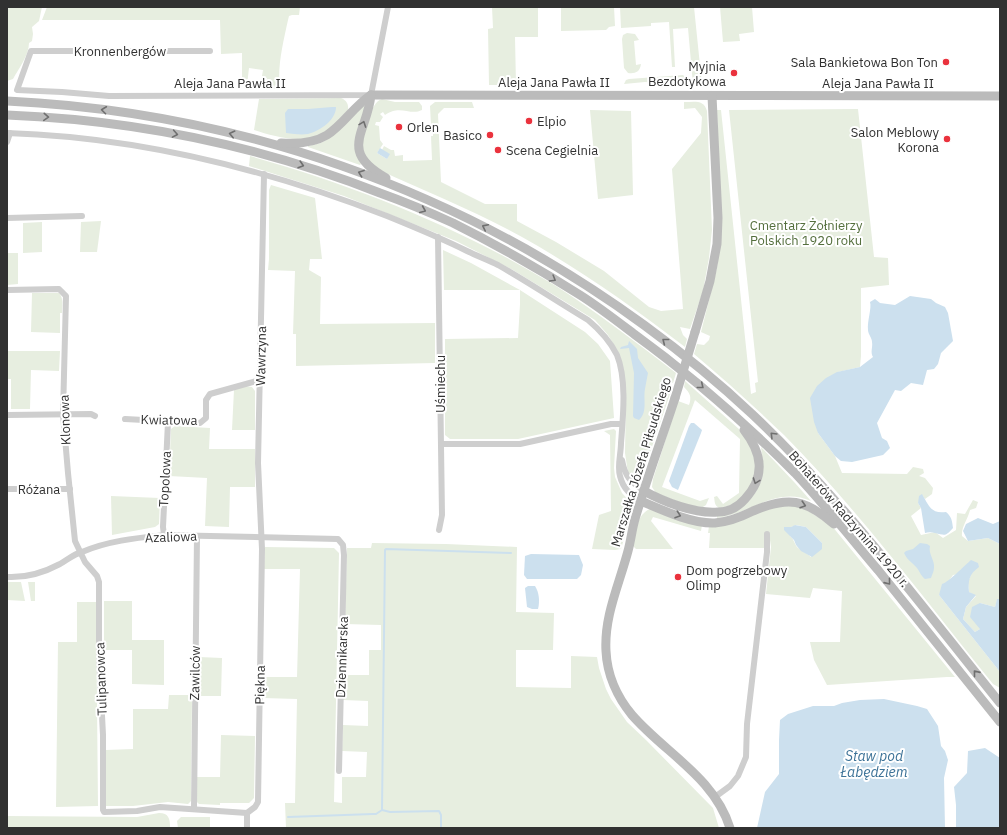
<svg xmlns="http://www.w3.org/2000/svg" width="1007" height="835" font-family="'IBM Plex Sans',sans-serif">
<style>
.green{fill:#e7eee0;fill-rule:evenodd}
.water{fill:#cce0ee}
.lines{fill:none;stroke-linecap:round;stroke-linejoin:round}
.stream{stroke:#cce0ee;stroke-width:2}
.street{stroke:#cecece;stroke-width:6}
.secondary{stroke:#bbb;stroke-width:9}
.secondary-bridge{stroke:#bbb;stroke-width:9}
.oneway{stroke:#6f6f6f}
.poi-dot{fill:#ea323d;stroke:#fff;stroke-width:1.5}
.labels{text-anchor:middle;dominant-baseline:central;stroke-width:4;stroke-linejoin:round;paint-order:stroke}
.street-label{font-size:13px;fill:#313131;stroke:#fff}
.poi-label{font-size:13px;fill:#313131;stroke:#fff;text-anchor:end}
.park-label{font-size:13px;fill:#546f3d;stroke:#fff}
.water-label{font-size:14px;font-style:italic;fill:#3c7297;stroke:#fff}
</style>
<rect width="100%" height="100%" fill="#fff"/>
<g class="green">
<path d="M7 7H42L39 21 32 27 33 34 32 41 29 43C29 55 19 68 13 79L7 81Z"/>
<path d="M47 7H300L299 15H292L289 16 288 20C283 43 277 67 280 89H265L267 78 262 76 263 70 249 68 247 85 242 86V53L221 54 220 20H42Z"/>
<path d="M492 7H538V37H515L516 85H489L488 29 493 28Z"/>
<path d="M561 7H614L615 26 609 27 606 30 561 31Z"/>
<path d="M620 7H694L702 85H693L688 28 673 29 675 67H672L669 22 651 23V26L621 28Z"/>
<path d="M720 7H752L754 32 739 34 740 41 723 42Z"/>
<path d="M627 33 635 34 639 40 634 41 636 65 641 64C640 72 635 74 628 73L624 68 622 39 623 35Z"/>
<path d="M683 75 688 80V85L645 82 624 84 626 80 629 79Z"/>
<path d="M341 98C346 100 349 104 348 110 341 117 334 126 326 132 306 145 275 137 254 130L259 99Z"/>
<path d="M382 99 395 102H419L422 106V110C410 116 400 104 385 115L383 112 380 114 383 117 380 122H376L375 125 379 126 380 140 383 144 377 153 387 159 389 154 382 150 384 146 391 150H394L395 156 403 155V161L432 160 431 136H433V131H431V130L433 129V125H431L430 106 435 102H472L474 108H444L438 114 441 182 485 204H517V221L556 242 604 271 649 307 661 311 683 309 672 169 701 133 702 117 695 108 684 109V102C694 102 704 99 707 111L712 230 709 258 703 291 690 329 680 327 683 335 687 339 685 347C633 307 579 269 522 237 475 211 427 192 379 170 370 164 363 156 361 145 365 133 370 102 382 99Z"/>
<path d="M360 106H365L359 160 361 164 360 165 308 147V146L321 143 326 140Z"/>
<path d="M858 109 874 257 888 258 889 285 861 288V356L860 367 838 372 818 433 835 456 842 473 907 474 913 467 923 469 924 473 919 476 925 478 933 488 932 494 925 499 922 495 918 503 921 508 911 516 921 535 935 532 943 538 956 530 957 513 965 514 973 500 978 502 976 508 970 510C968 519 961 527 962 536L968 541 988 538 1000 544V599L997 600 995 607 980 603V629L975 632 963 619 966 607 976 596 969 592 968 582 972 572 953 575 939 595 1000 672V688L993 684C925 600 860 512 784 435 755 407 725 380 694 354L697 344 704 345 709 340 710 336 701 332 717 268 721 232 717 110H721L751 394 756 392 755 383 758 382 729 110Z"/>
<path d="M590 110 631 111 633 195 598 199Z"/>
<path d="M250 156C357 186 461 228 556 286 598 313 637 343 676 373L673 383 668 381 660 388V390L670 394 643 473 639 476 635 475 633 478 628 473 625 453 626 395 620 355 608 335 595 320 513 270 456 241 344 196 249 166Z"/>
<path d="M271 185 315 198 322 259H310L309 270 321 277 320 324 435 323V363L296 366V334H293L295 271 268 270 269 259V190Z"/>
<path d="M101 221 97 252H80L81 222Z"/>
<path d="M42 222V252L23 253V223Z"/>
<path d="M443 250 471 263 520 290 585 332 598 344 610 361 614 418 518 439H450L445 435V339L518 338 520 304V290H444Z"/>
<path d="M7 253H18V284L7 285Z"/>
<path d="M32 293H59C64 299 62 305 62 313H60V333L31 332Z"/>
<path d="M7 351H60L59 371 31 370 30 409H11V379H7Z"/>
<path d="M685 381 740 430C746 437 754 452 756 461 758 474 749 492 739 500 734 505 726 507 719 508 714 505 715 502 714 497L717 496 723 504 739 493 740 439 695 400 662 487 700 501 709 498 706 505 703 507 687 505 656 493 652 487 653 479 678 401 689 405C692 397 690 393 684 387Z"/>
<path d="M245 386 252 387 255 391V430H232L234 390Z"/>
<path d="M175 426 210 428 209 449H255V487H230L229 527 205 526 207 478 169 476 171 429Z"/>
<path d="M614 429 616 431 614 468 615 477 622 493 633 505V508L621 549 615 550 592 549 599 515 611 511 610 435 604 431Z"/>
<path d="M761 447 795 483 811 501C776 486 751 514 717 518V515L749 501 756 492 762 479 763 464Z"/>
<path d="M111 496 160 498 159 524 155 527 112 535Z"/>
<path d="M797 504 832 526 955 677H947L827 685 814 660 810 642H840L842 591 813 588 810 598 766 594 771 547 769 533 765 548H709L710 533H708L709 526 764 508ZM796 525 806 527 822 543 811 557C807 553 801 551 797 547 794 543 794 539 790 536L791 527Z"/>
<path d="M650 509 702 525 701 531 653 517 651 521 673 549H636L632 545C635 533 637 514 650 509Z"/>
<path d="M372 543 446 544 517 547 516 612 554 613 553 650H516V687L571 688V656L597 657 599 668 606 689 611 699 627 722 646 740 713 808 719 828H286L285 803H295L297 699 263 698 264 677H297L300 569H264L265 547 334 548 339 553 334 802 342 803V777H366L367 752 342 751 343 725 368 726V701L343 700 344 675H369V650H381V625L345 624 347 548H371Z"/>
<path d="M7 582H21L25 601 7 600Z"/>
<path d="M28 582H35V601H31Z"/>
<path d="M104 601H132V640H164V685L132 684V650H104Z"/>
<path d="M77 602H96L98 806 56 807 58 642H77Z"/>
<path d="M199 657 222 658 221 696H198Z"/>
<path d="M169 695H192L191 801 188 804 168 802 133 806H106V750L133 749V709H168Z"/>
<path d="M221 735 255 736 254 798 249 803H220V805L199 804 196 801 197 777H220Z"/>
<path d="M159 813C169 813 170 819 170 828H7V816L137 817Z"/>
<path d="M181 817H210V828H178L177 821Z"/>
</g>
<g class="water">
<path d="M332 107H336C336 120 320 131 308 134 301 135 294 134 286 133L285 113 288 109H308Z"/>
<path d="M380 148 390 154 387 159 377 153Z"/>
<path d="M910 296 931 299 936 303 945 307 948 313 953 341 941 353 938 364 934 369 927 370 923 385 911 383 901 391 895 390 877 423 882 438 887 441 890 448 883 455 852 462 841 461 835 456 818 433 814 422 810 398 817 386 826 378 837 372 860 367 873 357C870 352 873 347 872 342 872 338 868 334 868 330 867 321 872 308 870 302L875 299 880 303 895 305Z"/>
<path d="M629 341 637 349 638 358 648 373C647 378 646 383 645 389 643 399 648 412 639 420L634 418 633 416 634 373 629 348 620 349 621 347 628 345Z"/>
<path d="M691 423H694L702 430 701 433 678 490 672 487 669 481 689 426Z"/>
<path d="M922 494C929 506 931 514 946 512 952 517 952 521 953 528 945 537 945 535 935 533 932 532 928 532 925 533L921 508 918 503 919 496Z"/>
<path d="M978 518 993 524 1000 521V544L988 538 968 541 963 531 966 524Z"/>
<path d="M795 525 806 527 822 543V549L812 557 801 551 796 545 794 540 784 530V527H791Z"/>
<path d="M920 543 927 544 930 546C928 554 935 560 934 568 934 571 932 575 931 578L925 579C921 576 920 572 917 568 912 562 908 561 904 553L906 551 913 549Z"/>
<path d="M531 554 579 555 583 565 581 575 577 579H527L524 575 525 556Z"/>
<path d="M971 560 978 563 979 567C969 574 968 581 969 592L976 595 966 607 963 619 975 632 980 629 970 617 972 607 980 603 995 607 997 599H1000V672L939 595 942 584C949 582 964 566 971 560Z"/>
<path d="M528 586H535C539 592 540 601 538 609H532L527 607 525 588Z"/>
<path d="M884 699 917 706 927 709 938 726 941 746 945 751 948 760 944 778 945 828H757L765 792 779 774V740L780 720 788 714 813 706H834L842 703 860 700Z"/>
<path d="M985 748 1000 758V828H956V805L954 787 967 773 968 751Z"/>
</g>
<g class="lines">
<g class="stream">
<path d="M382 810 385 550 386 549 511 553"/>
<path d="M382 810 390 812 439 811 441 815V828"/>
<path d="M288 817 373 814H376L382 810"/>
</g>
<g class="street">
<path d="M210 51H31L17 90 62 92 109 96 371 95 388 7"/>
<path d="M7 133C137 137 266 169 387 216 414 227 441 238 467 251 477 256 488 260 498 265 528 282 558 302 588 320 600 330 610 341 617 355 627 380 623 417 621 443 621 454 617 466 620 476 623 489 631 495 641 501"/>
<path d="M7 142 10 133"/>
<path d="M7 218 82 216"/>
<path d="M438 237 442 515 439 530"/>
<path d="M7 290 59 289 66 296 63 414 68 473 75 541 85 562 97 576 99 582V657L103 735V810L104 812 137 811 160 807 247 813"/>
<path d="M7 415 91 414 95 416"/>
<path d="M125 419 200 423 206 418V400L210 394 260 380"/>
<path d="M441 444H520L611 424H622"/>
<path d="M622 460C625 477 630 481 644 491"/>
<path d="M7 489H70"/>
<path d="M164 535 163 527 168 422"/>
<path d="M7 577C26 578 43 573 60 564 67 560 74 554 82 552 107 541 136 538 164 535L338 539 343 545 344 555 339 771"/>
<path d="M715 797 730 786 738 776 746 757 747 724 767 552V534"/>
<path d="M194 809 197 536"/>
<path d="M247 813 255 807 258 802 262 549 258 463 264 174"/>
<path d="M247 813V828"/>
</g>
<g class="secondary">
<path d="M371 95 1000 96"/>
<path d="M371 95C367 133 338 151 386 178"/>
<path d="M7 101C238 112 458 189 644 325 681 352 718 382 752 414 844 501 920 604 1000 703"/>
<path d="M7 115C135 120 261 146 380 193 405 202 429 212 453 223 497 245 539 269 580 295 599 307 617 321 634 334 692 376 745 423 795 473 824 504 851 538 878 570 919 621 959 671 1000 722"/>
<path d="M281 143C296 144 314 143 327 135 343 125 354 106 371 95"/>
<path d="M695 332 710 281 717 244 718 218 712 96"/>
<path d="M675 398C662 438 647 478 635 519 632 529 631 540 628 551 619 585 604 616 606 651 607 674 617 697 632 715 665 753 714 777 730 828"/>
<path d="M644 491C664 502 695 514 718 512 728 512 738 507 745 499 766 476 762 453 744 430"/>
<path d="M641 501C662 510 692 524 715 523 728 522 741 517 753 511 788 496 805 499 834 524"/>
</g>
<path class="secondary-bridge" d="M675 398 695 332"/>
</g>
<defs><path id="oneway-chevron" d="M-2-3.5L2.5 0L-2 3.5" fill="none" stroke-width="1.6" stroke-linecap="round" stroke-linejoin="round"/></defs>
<g class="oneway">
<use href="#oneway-chevron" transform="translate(104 110) rotate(-173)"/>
<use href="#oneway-chevron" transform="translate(46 117) rotate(4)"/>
<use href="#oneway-chevron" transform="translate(363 124) rotate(-70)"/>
<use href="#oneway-chevron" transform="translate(175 134) rotate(10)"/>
<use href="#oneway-chevron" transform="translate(232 134) rotate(-167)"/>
<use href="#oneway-chevron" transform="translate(301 165) rotate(17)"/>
<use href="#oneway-chevron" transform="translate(361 173) rotate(-160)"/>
<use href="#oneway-chevron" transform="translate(423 210) rotate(23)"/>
<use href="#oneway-chevron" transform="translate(485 227) rotate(-154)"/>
<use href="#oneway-chevron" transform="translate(553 279) rotate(31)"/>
<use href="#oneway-chevron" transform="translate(665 341) rotate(-142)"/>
<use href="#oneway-chevron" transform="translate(701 386) rotate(39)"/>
<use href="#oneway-chevron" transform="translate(773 435) rotate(-135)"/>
<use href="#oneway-chevron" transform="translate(756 481) rotate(110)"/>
<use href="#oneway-chevron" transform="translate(803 505) rotate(17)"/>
<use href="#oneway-chevron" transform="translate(678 515) rotate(19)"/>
<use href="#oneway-chevron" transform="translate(888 582) rotate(51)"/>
<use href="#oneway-chevron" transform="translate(976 673) rotate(-129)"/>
</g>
<g class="poi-dot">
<circle cx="946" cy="62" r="4"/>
<circle cx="734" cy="73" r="4"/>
<circle cx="529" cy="121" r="4"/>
<circle cx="399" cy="127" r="4"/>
<circle cx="490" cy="135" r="4"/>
<circle cx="947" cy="139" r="4"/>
<circle cx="498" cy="150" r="4"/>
<circle cx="678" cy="577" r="4"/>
</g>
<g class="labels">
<g class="street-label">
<text x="120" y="51">Kronnenbergów</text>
<text x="554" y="82">Aleja Jana Pawła II</text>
<text x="230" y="83">Aleja Jana Pawła II</text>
<text x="878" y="83">Aleja Jana Pawła II</text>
<text transform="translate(261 356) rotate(-89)">Wawrzyna</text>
<text transform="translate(440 384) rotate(-90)">Uśmiechu</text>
<text transform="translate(65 420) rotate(-92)">Klonowa</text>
<text transform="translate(169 420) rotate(1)">Kwiatowa</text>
<text transform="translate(641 462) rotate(-73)">Marszałka Józefa Piłsudskiego</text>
<text transform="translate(165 479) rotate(-87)">Topolowa</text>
<text x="39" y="489">Różana</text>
<text transform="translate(849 519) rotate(49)">Bohaterów Radzymina 1920 r.</text>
<text transform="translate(171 537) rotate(-2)">Azaliowa</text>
<text transform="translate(342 657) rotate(-88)">Dziennikarska</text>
<text transform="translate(195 673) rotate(-89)">Zawilców</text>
<text transform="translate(101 679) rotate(-92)">Tulipanowca</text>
<text transform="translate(260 685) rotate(-89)">Piękna</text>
</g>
<g class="poi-label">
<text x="938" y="62">Sala Bankietowa Bon Ton</text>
<text x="726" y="66">Myjnia<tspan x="726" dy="15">Bezdotykowa</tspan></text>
<text x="537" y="121" text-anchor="start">Elpio</text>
<text x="407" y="127" text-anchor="start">Orlen</text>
<text x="939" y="132">Salon Meblowy<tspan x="939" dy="15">Korona</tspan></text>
<text x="482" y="135">Basico</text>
<text x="506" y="150" text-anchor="start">Scena Cegielnia</text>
<text x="686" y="570" text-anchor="start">Dom pogrzebowy<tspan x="686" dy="15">Olimp</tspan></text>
</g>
<g class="park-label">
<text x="806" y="225">Cmentarz Żołnierzy<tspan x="806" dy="15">Polskich 1920 roku</tspan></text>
</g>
<g class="water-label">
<text x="874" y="756">Staw pod<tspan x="874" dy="16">Łabędziem</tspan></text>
</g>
</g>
<rect width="1007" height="835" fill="none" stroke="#313131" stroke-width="16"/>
</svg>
